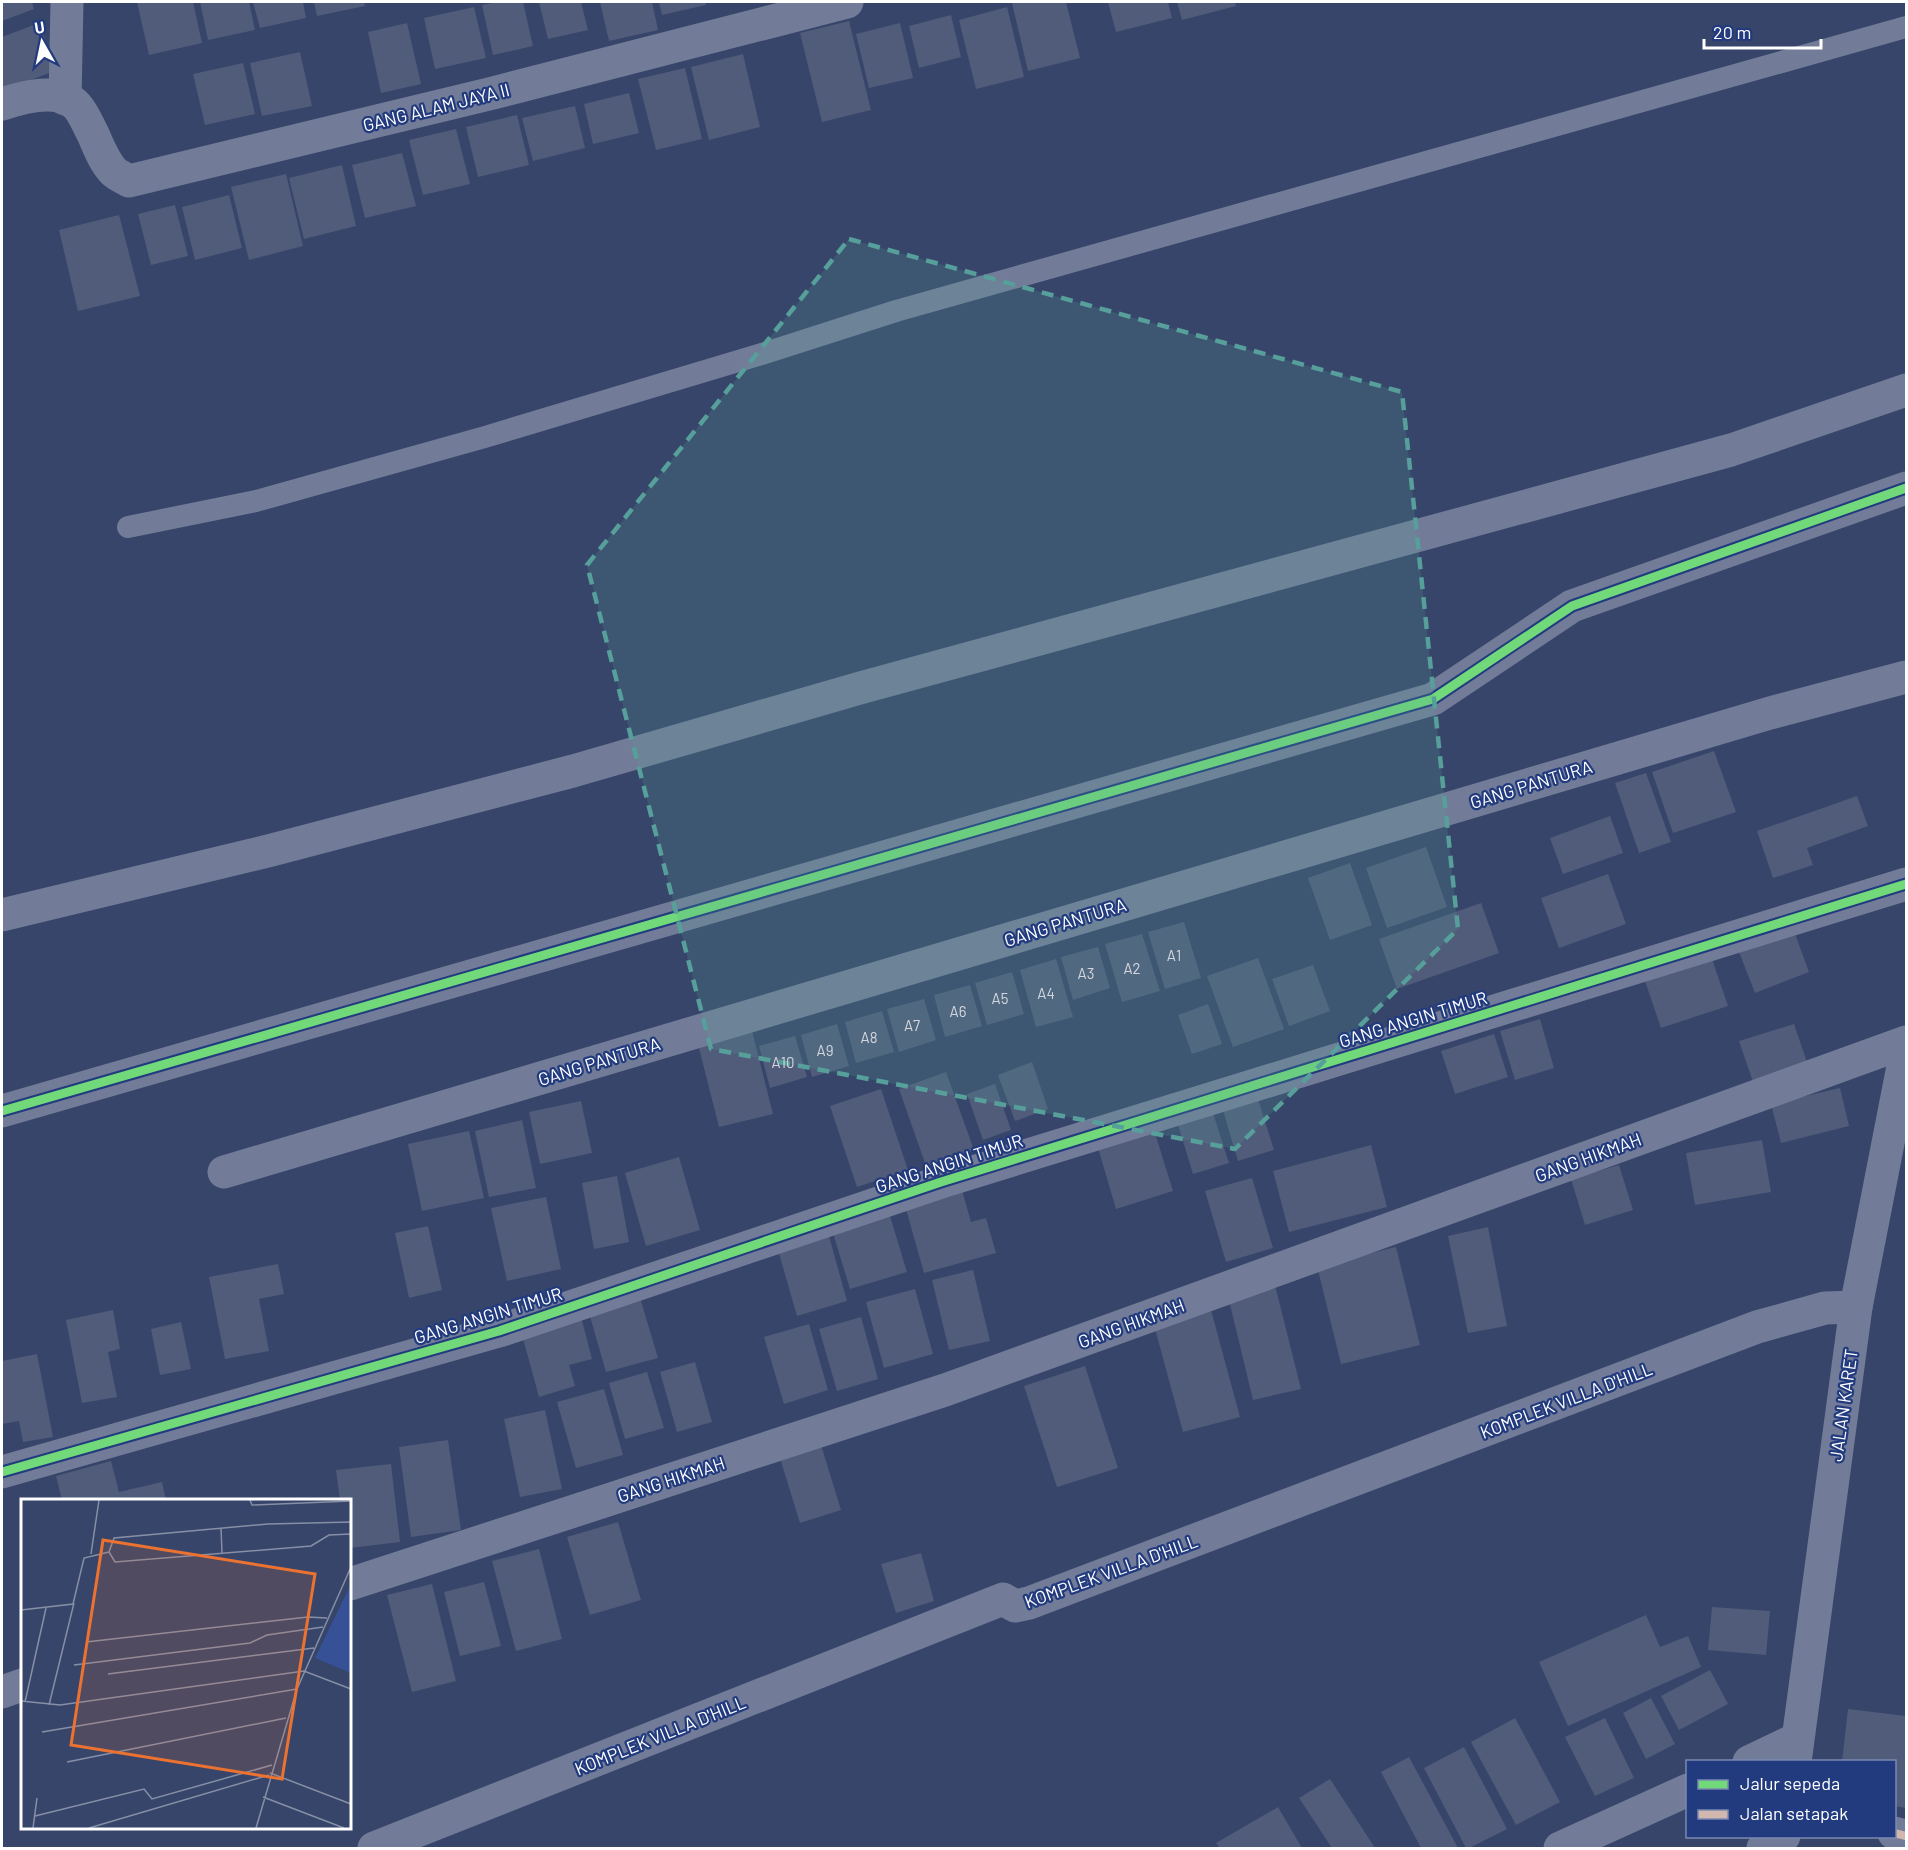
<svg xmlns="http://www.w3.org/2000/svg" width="1908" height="1850" font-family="Barlow,sans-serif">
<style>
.building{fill:#505c7a}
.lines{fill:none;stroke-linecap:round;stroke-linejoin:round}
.service{stroke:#727c98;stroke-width:22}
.minor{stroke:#727c98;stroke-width:33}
.quiet{stroke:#d1b7ad;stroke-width:8;stroke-dasharray:15 8;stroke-linecap:butt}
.cycleway-casing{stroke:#223b7f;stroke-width:13}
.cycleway{stroke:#71d979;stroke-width:9}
.marked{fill:#579f9a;fill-opacity:0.2;stroke:#579f9a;stroke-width:4.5;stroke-dasharray:12 8;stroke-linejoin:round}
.labels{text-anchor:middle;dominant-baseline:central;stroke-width:4.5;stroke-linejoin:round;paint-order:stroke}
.number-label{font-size:15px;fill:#d3d6de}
.street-label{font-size:18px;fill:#fff;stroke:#223b7f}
.inset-road{fill:none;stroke:#878fa6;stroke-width:1.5}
.view{fill:#eb7230;fill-opacity:0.15;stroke:#eb7230;stroke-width:3}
.inset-edge{fill:none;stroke:#fff;stroke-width:3}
</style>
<rect width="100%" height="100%" fill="#37456a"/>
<g class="building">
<path d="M2 2H32L34 9 2 21Z"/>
<path d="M137 2H193L202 43 149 55Z"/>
<path d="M200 2H249L255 30 208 40Z"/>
<path d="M253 2H303L306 18 260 28Z"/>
<path d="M314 2H364L365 6 317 16Z"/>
<path d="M498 2H523L533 46 493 55 482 5Z"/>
<path d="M539 2H581L588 30 548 39Z"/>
<path d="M600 2H652L658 30 609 41Z"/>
<path d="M659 2H705L706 5 662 15Z"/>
<path d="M1019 2H1066L1080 58 1028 71 1012 3Z"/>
<path d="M1108 2H1168L1172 18 1116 32Z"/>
<path d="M1177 2H1235L1236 6 1182 20Z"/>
<path d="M474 7 486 58 435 69 424 18Z"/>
<path d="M1007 7 1024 77 976 89 959 20Z"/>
<path d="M951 15 961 57 919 68 909 26Z"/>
<path d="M849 21 871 110 822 122 800 33Z"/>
<path d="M39 23 57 70 2 91V37Z"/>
<path d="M407 23 421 84 381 93 368 32Z"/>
<path d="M900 23 913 78 869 88 856 34Z"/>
<path d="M300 52 312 106 262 116 250 63Z"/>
<path d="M743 54 760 127 709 140 691 67Z"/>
<path d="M243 63 255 114 205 125 193 74Z"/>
<path d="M685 68 702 139 656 150 638 79Z"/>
<path d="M629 93 639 133 593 144 584 104Z"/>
<path d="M575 106 585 148 533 161 522 118Z"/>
<path d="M517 115 529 165 478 177 466 127Z"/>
<path d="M456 129 470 184 423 195 409 140Z"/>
<path d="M402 153 416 206 365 218 352 165Z"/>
<path d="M342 165 356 226 304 239 289 178Z"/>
<path d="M286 174 303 246 249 260 231 187Z"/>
<path d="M229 195 242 248 195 260 182 207Z"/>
<path d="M175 205 188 256 151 265 138 214Z"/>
<path d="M119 215 140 296 78 311 59 230Z"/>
<path d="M1714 751 1736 812 1673 833 1652 772Z"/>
<path d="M1646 773 1671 842 1639 853 1615 783Z"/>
<path d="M1857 796 1868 826 1807 848 1813 865 1773 878 1757 831Z"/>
<path d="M1610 816 1623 853 1563 874 1550 838Z"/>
<path d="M1426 847 1447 907 1387 928 1366 868Z"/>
<path d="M1350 863 1372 925 1330 940 1308 878Z"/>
<path d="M1608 874 1626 924 1559 948 1541 898Z"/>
<path d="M1481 903 1499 953 1397 989 1379 939Z"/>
<path d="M1184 922 1201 978 1165 989 1148 932Z"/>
<path d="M1794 931 1809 972 1755 993 1739 952Z"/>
<path d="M1142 934 1160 991 1122 1002 1105 944Z"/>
<path d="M1098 947 1110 988 1073 1000 1061 957Z"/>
<path d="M1258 958 1284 1029 1233 1047 1207 976Z"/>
<path d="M1056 959 1073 1017 1036 1027 1020 970Z"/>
<path d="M1712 959 1728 1006 1661 1028 1645 981Z"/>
<path d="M1313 965 1330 1011 1289 1026 1272 979Z"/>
<path d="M1012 972 1024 1014 987 1025 975 983Z"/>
<path d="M970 985 982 1026 945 1037 934 995Z"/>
<path d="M924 999 936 1040 899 1052 887 1009Z"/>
<path d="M1208 1004 1222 1044 1192 1054 1178 1015Z"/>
<path d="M882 1011 894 1052 856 1063 845 1022Z"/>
<path d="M1540 1019 1554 1068 1515 1080 1500 1031Z"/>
<path d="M837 1024 849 1066 812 1077 801 1035Z"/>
<path d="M1794 1024 1809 1068 1754 1085 1739 1041Z"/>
<path d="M751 1027 773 1114 719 1127 697 1040Z"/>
<path d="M1494 1034 1508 1077 1455 1094 1441 1051Z"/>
<path d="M795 1036 807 1077 770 1088 759 1046Z"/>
<path d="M1032 1062 1048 1109 1015 1121 998 1075Z"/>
<path d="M946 1072 974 1150 926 1166 899 1089Z"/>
<path d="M995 1084 1011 1130 983 1140 967 1094Z"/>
<path d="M1840 1088 1849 1126 1781 1143 1771 1104Z"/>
<path d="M881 1089 908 1170 857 1187 830 1106Z"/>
<path d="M1257 1096 1274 1150 1238 1161 1222 1107Z"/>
<path d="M581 1101 592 1153 540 1164 529 1112Z"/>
<path d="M1211 1107 1229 1163 1193 1174 1176 1118Z"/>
<path d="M522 1120 536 1188 489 1197 475 1131Z"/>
<path d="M1154 1130 1173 1191 1116 1209 1098 1148Z"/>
<path d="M469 1131 484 1198 422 1211 408 1144Z"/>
<path d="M1762 1140 1771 1192 1695 1205 1686 1153Z"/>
<path d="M1371 1145 1387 1207 1289 1232 1273 1171Z"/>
<path d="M679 1157 700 1230 646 1246 625 1173Z"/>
<path d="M1619 1165 1633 1210 1585 1225 1571 1179Z"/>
<path d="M617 1176 629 1242 594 1249 582 1183Z"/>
<path d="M1252 1178 1273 1248 1226 1262 1205 1191Z"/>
<path d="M960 1183 971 1222 986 1218 996 1253 924 1273 906 1209Z"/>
<path d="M546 1197 561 1269 507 1281 491 1208Z"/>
<path d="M890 1216 907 1272 850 1289 833 1233Z"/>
<path d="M428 1226 442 1290 409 1298 395 1233Z"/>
<path d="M1488 1227 1507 1326 1468 1333 1448 1236Z"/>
<path d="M829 1236 847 1301 797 1316 778 1250Z"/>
<path d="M1396 1247 1420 1345 1341 1364 1317 1266Z"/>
<path d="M278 1264 284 1294 259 1299 269 1351 225 1359 209 1277Z"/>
<path d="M973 1270 990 1341 949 1350 932 1280Z"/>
<path d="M1275 1285 1301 1389 1253 1400 1228 1296Z"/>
<path d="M915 1289 933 1354 884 1368 866 1302Z"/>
<path d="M638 1291 658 1358 606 1372 587 1306Z"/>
<path d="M113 1310 120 1349 108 1352 117 1397 82 1403 66 1320Z"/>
<path d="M1211 1310 1240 1417 1183 1432 1154 1325Z"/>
<path d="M580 1313 592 1359 569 1365 575 1386 539 1397 521 1331Z"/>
<path d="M861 1317 878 1379 837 1391 819 1329Z"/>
<path d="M181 1322 191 1369 160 1375 151 1329Z"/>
<path d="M809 1324 828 1390 784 1404 764 1337Z"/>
<path d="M37 1354 53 1437 23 1442 19 1421 2 1424V1361Z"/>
<path d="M695 1362 712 1422 677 1432 660 1372Z"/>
<path d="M1085 1366 1118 1468 1057 1487 1024 1386Z"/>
<path d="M647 1372 664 1428 625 1439 609 1383Z"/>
<path d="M604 1389 623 1455 576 1468 557 1402Z"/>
<path d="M545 1410 562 1489 520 1497 504 1419Z"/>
<path d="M448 1440 461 1530 411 1537 399 1447Z"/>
<path d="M821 1445 841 1510 800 1523 780 1458Z"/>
<path d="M111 1461 119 1492 162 1482 166 1500H62L56 1476Z"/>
<path d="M391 1464 400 1542 350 1548V1500H340L336 1470Z"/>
<path d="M618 1522 641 1600 590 1615 567 1537Z"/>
<path d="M539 1549 562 1639 516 1651 492 1561Z"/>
<path d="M921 1553 934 1601 896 1613 881 1564Z"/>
<path d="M484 1582 501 1646 460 1656 444 1592Z"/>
<path d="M432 1584 456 1681 412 1692 387 1595Z"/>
<path d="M1712 1607 1770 1611 1766 1655 1708 1650Z"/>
<path d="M1646 1615 1660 1647 1688 1636 1701 1667 1568 1726 1539 1662Z"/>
<path d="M1710 1670 1728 1704 1679 1730 1661 1696Z"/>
<path d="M1651 1698 1675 1744 1646 1759 1623 1713Z"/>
<path d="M1848 1709 1906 1716V1808L1894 1806V1762H1842Z"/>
<path d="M1515 1718 1560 1802 1516 1825 1471 1742Z"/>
<path d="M1605 1718 1634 1778 1595 1796 1565 1737Z"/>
<path d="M1464 1747 1507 1829 1469 1848H1466L1424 1768Z"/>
<path d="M1409 1757 1458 1848H1421L1381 1772Z"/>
<path d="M1330 1779 1375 1848H1332L1299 1798Z"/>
<path d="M1278 1807 1302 1848H1220L1216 1843Z"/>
</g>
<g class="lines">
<path class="service" d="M128 527 256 501 485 437 765 353 896 311 1906 27"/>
<g class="minor">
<path d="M65 99 67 2"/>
<path d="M2 104C23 97 59 87 77 106 84 114 88 125 93 134 98 146 104 161 113 171 117 175 124 178 129 181L493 93 847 2"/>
<path d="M2 915 268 851 573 771 860 688 1731 450 1906 390"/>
<path d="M2 1111 1433 699 1572 606 1906 488"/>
<path d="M224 1172 1770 713 1906 677"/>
<path d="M2 1472 499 1331 941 1182 1906 884"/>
<path d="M350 1584 945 1390 1906 1042"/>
<path d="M2 1692 22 1685"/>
<path d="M1749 1762 1797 1739"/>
<path d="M1795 1762 1856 1307 1906 1051"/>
<path d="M1894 1833 1906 1836"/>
<path d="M374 1848 1003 1599 1015 1606 1029 1603 1757 1327 1825 1308 1856 1307"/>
<path d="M1560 1848 1688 1790"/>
<path d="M1763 1848 1784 1836"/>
</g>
<path class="quiet" d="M1894 1833 1906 1836"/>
<g class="cycleway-casing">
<g id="cycleway">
<path d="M2 1111 1433 699 1572 606 1906 488"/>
<path d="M2 1472 499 1331 941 1182 1906 884"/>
</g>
</g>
<use href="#cycleway" class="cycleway"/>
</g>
<path class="marked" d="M849 239 1402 392 1458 929 1235 1149 711 1049 587 565Z"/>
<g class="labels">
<g class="number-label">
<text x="1174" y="955">A1</text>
<text x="1132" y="968">A2</text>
<text x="1086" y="973">A3</text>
<text x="1046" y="993">A4</text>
<text x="1000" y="998">A5</text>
<text x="958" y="1011">A6</text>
<text x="912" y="1025">A7</text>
<text x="869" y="1037">A8</text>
<text x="825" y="1050">A9</text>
<text x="783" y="1062">A10</text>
</g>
<g class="street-label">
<text transform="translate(436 107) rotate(-14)">GANG ALAM JAYA II</text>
<text transform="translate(1531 784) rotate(-17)">GANG PANTURA</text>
<text transform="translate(1065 922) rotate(-17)">GANG PANTURA</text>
<text transform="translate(1413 1019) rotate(-17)">GANG ANGIN TIMUR</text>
<text transform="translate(599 1061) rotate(-17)">GANG PANTURA</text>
<text transform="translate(1588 1157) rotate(-20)">GANG HIKMAH</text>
<text transform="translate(949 1163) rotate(-18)">GANG ANGIN TIMUR</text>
<text transform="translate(488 1315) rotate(-17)">GANG ANGIN TIMUR</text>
<text transform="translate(1131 1323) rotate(-20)">GANG HIKMAH</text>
<text transform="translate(1566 1400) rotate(-21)">KOMPLEK VILLA D'HILL</text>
<text transform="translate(1843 1405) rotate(-82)">JALAN KARET</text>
<text transform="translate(671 1479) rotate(-18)">GANG HIKMAH</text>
<text transform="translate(1111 1571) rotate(-20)">KOMPLEK VILLA D'HILL</text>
<text transform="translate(660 1735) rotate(-22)">KOMPLEK VILLA D'HILL</text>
</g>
</g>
<g transform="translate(21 1499)">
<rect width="330" height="330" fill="#37456a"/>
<path d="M330 85V174L294 159Z" fill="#365196"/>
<path class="inset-road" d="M229 1 231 6 330 2M200 29 201 54M88 53 93 39 247 25 330 23M88 53 94 63 290 47 308 36 330 35M70 55 78 1M0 111 52 105 63 59 88 53M65 143 287 118 306 119M53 166 229 144 246 136 302 128M87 175 293 149M0 202 39 206 283 172 330 190M4 203 25 109M28 206 53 104M21 233 276 190M46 263 265 219M249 274 330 305M242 298 323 329M14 317 123 290 131 300 251 266M12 329 16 299M68 329 248 276M235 329 276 190 330 68"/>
<path class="view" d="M82 41 294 75 261 280 50 246Z"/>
<rect width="330" height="330" class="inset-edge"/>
</g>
<rect width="1908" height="1850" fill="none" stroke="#ffffff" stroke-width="6"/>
<rect x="1686" y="1760" width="210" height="78" fill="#223b7f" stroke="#7a89b2" stroke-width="1.5"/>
<rect x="1698" y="1780" width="30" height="9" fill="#71d979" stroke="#7a89b2" stroke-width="1.5"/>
<text x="1740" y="1790" font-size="18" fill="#ffffff">Jalur sepeda</text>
<rect x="1698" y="1810" width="30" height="9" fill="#d1b7ad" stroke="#7a89b2" stroke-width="1.5"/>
<text x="1740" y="1820" font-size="18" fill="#ffffff">Jalan setapak</text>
<g transform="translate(42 42) rotate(351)" stroke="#223b7f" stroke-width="4.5" paint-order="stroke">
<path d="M0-4.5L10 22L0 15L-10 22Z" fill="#ffffff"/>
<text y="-9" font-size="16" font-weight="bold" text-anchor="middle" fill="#ffffff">U</text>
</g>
<path d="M1704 39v9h117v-9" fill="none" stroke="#ffffff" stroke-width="3"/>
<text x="1713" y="39" font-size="18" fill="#ffffff" stroke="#223b7f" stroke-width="4.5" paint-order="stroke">20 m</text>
</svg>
